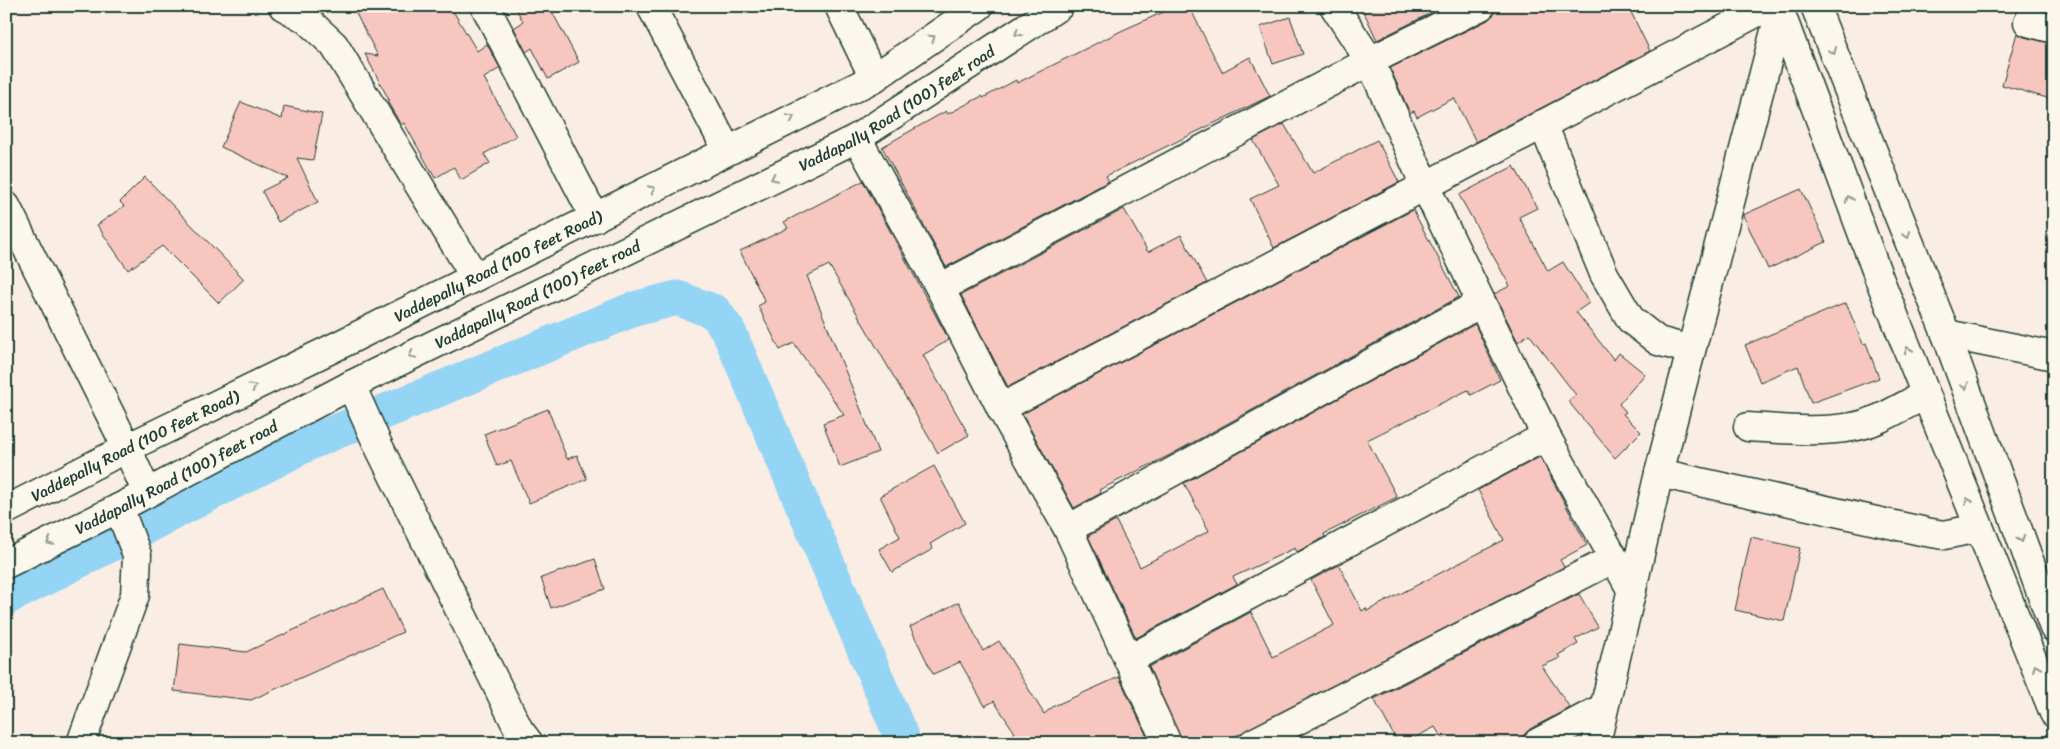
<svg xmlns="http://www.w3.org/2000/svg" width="2060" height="749" font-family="Sriracha,sans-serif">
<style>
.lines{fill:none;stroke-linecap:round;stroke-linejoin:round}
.canal{stroke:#94d4f5;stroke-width:35}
.building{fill:#f7c7bf;stroke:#1f3d34}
.street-casing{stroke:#1f3d34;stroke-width:31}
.secondary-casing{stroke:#1f3d34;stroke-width:31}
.street{stroke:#fbf7ec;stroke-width:28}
.secondary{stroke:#fbf7ec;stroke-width:28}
.oneway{stroke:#8d9a90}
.labels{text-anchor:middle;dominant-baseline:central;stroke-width:4.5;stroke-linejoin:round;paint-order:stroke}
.street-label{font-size:16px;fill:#1f3d34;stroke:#fbf7ec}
</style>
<rect width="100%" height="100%" fill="#faede3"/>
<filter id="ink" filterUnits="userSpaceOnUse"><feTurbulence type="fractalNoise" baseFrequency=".02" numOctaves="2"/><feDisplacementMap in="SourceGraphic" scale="10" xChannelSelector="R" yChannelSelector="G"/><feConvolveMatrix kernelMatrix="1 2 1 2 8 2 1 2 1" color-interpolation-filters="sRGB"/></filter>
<g filter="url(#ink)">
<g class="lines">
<path class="canal" d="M6 598 311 442 634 309 677 298 715 312 729 332 904 743"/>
</g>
<g class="building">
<path d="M352 6H450L477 51 487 44 500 68 484 78 516 136 484 154 490 163 461 180 454 167 435 178 404 123 401 125 387 101 389 100 365 54 378 56Z"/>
<path d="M515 6H549L579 62 548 79 532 48 526 52 514 28 523 22Z"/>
<path d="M1177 6H1189L1222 72 1250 57 1270 96 1106 176 1109 181 946 267 882 147 946 111 948 114 982 96 983 98 1016 80 1017 83 1123 30Z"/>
<path d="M1361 6H1445L1377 40Z"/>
<path d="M1497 6H1628L1650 51 1476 142 1454 98 1417 117 1414 111 1410 113 1390 68 1488 20 1494 14Z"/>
<path d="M1290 17 1303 54 1273 64 1260 27Z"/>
<path d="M2017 33 2024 37 2054 44V100L2002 85Z"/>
<path d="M241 102 282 119 284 106 322 114 313 160 297 158 318 202 278 222 262 191 288 178 221 147Z"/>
<path d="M1284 124 1313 173 1377 140 1399 182 1274 248 1250 199 1279 185 1253 140Z"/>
<path d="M1514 166 1537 208 1519 217 1548 271 1563 262 1589 303 1576 312 1614 360 1619 353 1645 374 1619 404 1626 412 1623 414 1641 432 1615 458 1568 401 1576 395 1529 334 1518 342 1494 294 1510 286 1459 195Z"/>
<path d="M145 177 244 279 219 303 162 246 128 270 97 225 124 206 120 202Z"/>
<path d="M863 181 949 340 923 355 969 435 938 453 829 265 807 276 878 452 840 467 823 423 844 415 794 343 780 350 758 306 765 302 740 251 788 228 784 222Z"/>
<path d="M1801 189 1826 242 1768 269 1743 215Z"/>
<path d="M1124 209 1148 252 1181 235 1207 283 1008 387 961 295Z"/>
<path d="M1413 210 1459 297 1170 455 1099 490 1101 493 1074 508 1022 414Z"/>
<path d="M1846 303 1863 344 1866 343 1879 378 1811 403 1798 366 1760 382 1745 345Z"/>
<path d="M1475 324 1500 380 1471 395 1468 390 1367 440 1397 497 1324 534 1325 537 1297 552 1295 548 1233 577 1237 584 1136 638 1088 536 1116 521 1140 567 1209 531 1184 483Z"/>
<path d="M548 409 567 459 577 455 587 479 529 503 511 461 497 466 484 434Z"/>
<path d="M1540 457 1587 545 1560 560 1564 567 1222 743H1182L1149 667 1251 612 1273 657 1334 625 1311 580 1339 565 1362 611 1366 608 1367 611 1504 540 1478 490Z"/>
<path d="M934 466 965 523 930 544 933 549 892 572 879 549 900 537 880 496Z"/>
<path d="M1751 537 1800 548 1784 621 1735 610Z"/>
<path d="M595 559 605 589 551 608 541 578Z"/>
<path d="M383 589 403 632 251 700 174 691 180 644 246 652Z"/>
<path d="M1579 594 1598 627 1575 639 1578 644 1558 655 1560 658 1542 666 1570 708 1530 729 1523 737 1513 743H1445L1435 727 1405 743H1398L1374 699Z"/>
<path d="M959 602 983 651 999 641 1044 714 1054 706 1119 677 1150 743H1000L1015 733 994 701 985 706 960 662 933 674 910 627Z"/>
</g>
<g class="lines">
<g class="street-casing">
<g id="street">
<path d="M283 6 306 19 334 45 475 277"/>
<path d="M485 6 595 218"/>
<path d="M651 6 727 150"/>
<path d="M839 6 874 78"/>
<path d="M1334 6 1370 61 1426 188 1546 436 1632 591"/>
<path d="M2028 22 2054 29"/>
<path d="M1543 124 1604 274 1631 320 1658 341 1691 350"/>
<path d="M857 138 940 288 1001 408 1068 529 1167 743"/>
<path d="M6 206 127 448 147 493"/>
<path d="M940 288 1370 61 1481 6"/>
<path d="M1946 334 2054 356"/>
<path d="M351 385 377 443 519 730 529 743"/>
<path d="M1001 408 1769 6"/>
<path d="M1748 427C1782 429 1817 433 1852 427 1878 423 1902 406 1925 395"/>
<path d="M1659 473 1926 532 1944 535 1979 528"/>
<path d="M1068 529 1481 303"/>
<path d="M1128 660 1546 436"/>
<path d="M81 743 135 595 137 555 119 508"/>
<path d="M1253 743 1613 559"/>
<path d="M1537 743 1603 708"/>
<path d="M1596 743 1659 473 1780 12"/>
</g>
</g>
<g class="secondary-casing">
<g id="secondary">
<path d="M1778 6 1879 278 2054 713"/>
<path d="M1815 6 1946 334 2054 628"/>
<path id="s1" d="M6 510 127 448 329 350 874 78 979 6"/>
<path id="s2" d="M6 564 119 508 351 385 857 138 1059 6"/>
</g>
</g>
<use href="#street" class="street"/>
<use href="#secondary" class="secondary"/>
</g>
<defs><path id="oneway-chevron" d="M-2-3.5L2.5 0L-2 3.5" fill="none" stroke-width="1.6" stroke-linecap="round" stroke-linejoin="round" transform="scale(1.25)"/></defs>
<g class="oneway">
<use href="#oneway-chevron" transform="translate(1018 33) rotate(147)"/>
<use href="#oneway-chevron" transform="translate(932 38) rotate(-34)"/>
<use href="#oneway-chevron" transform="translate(1833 51) rotate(68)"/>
<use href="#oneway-chevron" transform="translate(791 118) rotate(-26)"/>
<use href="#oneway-chevron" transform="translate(774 178) rotate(154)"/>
<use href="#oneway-chevron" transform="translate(652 189) rotate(-26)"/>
<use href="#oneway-chevron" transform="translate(1849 199) rotate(-110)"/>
<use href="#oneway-chevron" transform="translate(1907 235) rotate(68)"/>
<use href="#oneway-chevron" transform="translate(1908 350) rotate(-112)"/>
<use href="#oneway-chevron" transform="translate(412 355) rotate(154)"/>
<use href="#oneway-chevron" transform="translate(1965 386) rotate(70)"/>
<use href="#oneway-chevron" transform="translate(253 387) rotate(-26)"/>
<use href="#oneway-chevron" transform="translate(1968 501) rotate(-112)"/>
<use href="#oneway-chevron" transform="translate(2021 539) rotate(70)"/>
<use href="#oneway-chevron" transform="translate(50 542) rotate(153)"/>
<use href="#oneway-chevron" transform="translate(2036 668) rotate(-112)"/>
</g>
</g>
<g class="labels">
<g class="street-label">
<text stroke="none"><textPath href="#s2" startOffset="1001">Vaddapally Road (100) feet road</textPath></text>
<text stroke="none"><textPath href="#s1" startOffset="549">Vaddepally Road (100 feet Road)</textPath></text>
<text stroke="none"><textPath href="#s2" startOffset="596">Vaddapally Road (100) feet road</textPath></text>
<text stroke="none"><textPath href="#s1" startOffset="144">Vaddepally Road (100 feet Road)</textPath></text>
<text stroke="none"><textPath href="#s2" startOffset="191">Vaddapally Road (100) feet road</textPath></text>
</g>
</g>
<rect width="2060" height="749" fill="none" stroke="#fbf7ec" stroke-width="25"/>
<rect x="12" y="12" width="2035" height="724" fill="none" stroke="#1f3d34" stroke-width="2" filter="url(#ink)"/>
</svg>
